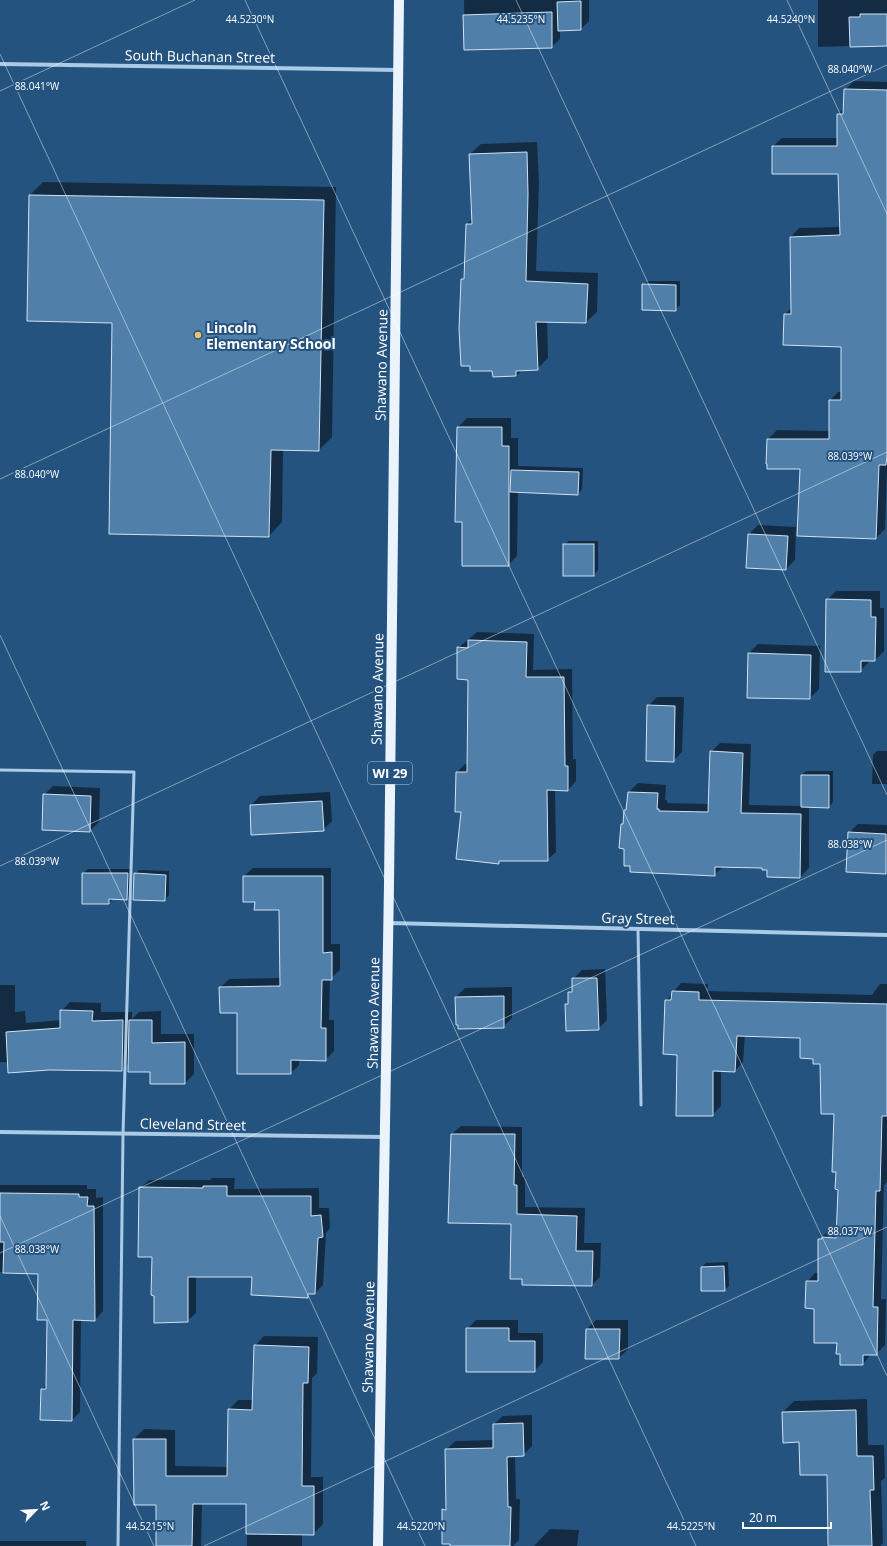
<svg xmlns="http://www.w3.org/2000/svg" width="887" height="1546" font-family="'Open Sans',sans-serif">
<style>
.shadow{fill:#0007}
.building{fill:#5080aa;stroke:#cee3f5}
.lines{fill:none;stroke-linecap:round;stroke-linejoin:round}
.service{stroke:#aacae6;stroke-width:3}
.minor{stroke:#aacae6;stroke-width:4}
.primary{stroke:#ebf4fd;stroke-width:10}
.ticks{fill:none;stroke:#fff;stroke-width:1;stroke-opacity:0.45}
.poi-dot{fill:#f0c06e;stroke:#24537f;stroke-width:1.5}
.labels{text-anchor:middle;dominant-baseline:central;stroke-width:4;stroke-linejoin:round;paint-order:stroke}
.shield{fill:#24537f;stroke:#bdcbd9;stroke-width:1}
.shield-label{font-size:13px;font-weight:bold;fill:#fff}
.street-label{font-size:14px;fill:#fff;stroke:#24537f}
.poi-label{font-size:14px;font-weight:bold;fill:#fff;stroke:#24537f;text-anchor:start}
.ticks-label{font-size:10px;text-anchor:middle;fill:#fff;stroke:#24537f;stroke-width:4;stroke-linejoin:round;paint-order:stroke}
</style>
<rect width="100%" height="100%" fill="#24537f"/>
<g class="shadow">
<path d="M464 0H589V21L581 29H560V39L551 47 465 49Z"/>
<path d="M818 0H887V45L818 47Z"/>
<path d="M854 81 887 82V470L885 529 876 538 768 439 777 430 830 431V401L838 392H842V346L785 314 792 307 791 237 799 228 840 227 839 173 773 146 782 138H838V114L844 108 845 90Z"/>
<path d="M537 142 539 183 536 271 598 273 597 312 586 322 547 321 548 358 537 369 522 370 516 376 462 279 465 276 467 224 472 219 470 154 481 144Z"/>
<path d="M43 182 336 187 332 437 319 450 283 449 282 522 269 536 113 322 30 195Z"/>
<path d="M648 281H680V305L675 310 643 285Z"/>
<path d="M467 418H511V438H518V466L583 468 582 489 578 494 518 491 517 556 508 565 463 521 458 427Z"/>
<path d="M758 525 796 527 795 560 786 569 747 568 749 534Z"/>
<path d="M569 541H598V570L594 575 564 545Z"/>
<path d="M836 591H880V608H884V651L875 660H869V662L860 671 827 600Z"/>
<path d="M477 632 534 634 533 670 572 669 573 759H576V781L568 790 555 789 556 852 547 860H502L498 863 462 811 457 772 465 764H468L469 679 458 648Z"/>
<path d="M758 644 820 646 819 689 810 698 749 653Z"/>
<path d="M657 697H684L682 752 673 761 648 706Z"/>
<path d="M720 743 751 744 749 805 802 806V775L806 771H833V802L829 807 809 806V868L800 877 763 867 724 866 714 875 631 865 626 848 622 825 624 822 625 810 628 808 629 792 638 783 666 785 665 800H667V803L709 804 711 752Z"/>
<path d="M877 751H887V784H872L873 755Z"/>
<path d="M53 786 100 788 99 822 90 831 44 795Z"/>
<path d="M330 792 332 821 323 830 251 805 260 796Z"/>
<path d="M858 824 887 825 886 873 849 833Z"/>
<path d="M253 868H331V944H340V970L330 979 329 1020H334V1051L325 1060 299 1059V1065L291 1073 220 988 229 979 281 978 280 909 256 901 244 876Z"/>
<path d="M88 869H132L131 894 127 899H113L109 903 83 873Z"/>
<path d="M139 870 169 871V895L165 900 135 874Z"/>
<path d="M605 969 607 1020 598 1029 567 1030 566 1004 569 1001V993L573 988V979L582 970Z"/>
<path d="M681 983 708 984 707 991 872 995 880 984H887V1182L884 1185 881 1299H886L885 1345 876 1354H871L863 1364 841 1353 838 1342 815 1308 807 1282 815 1273H819V1240L828 1231 837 1229 839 1189 835 1113 821 1063 814 1058 801 1037 745 1035 743 1062 735 1071H721V1106L712 1115 678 1054 666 1001Z"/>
<path d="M0 985H15V1012L25 1011 26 1023 61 1020V1011L70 1002 101 1003V1012H132V1019L139 1012 161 1011V1034H194V1074L185 1083 129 1063 121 1070 0 1062Z"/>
<path d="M512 987V1018L503 1027 456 997 465 988Z"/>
<path d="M461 1126 522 1127V1177H525V1207L585 1208 584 1243H601L600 1277 592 1285 523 1278 512 1223 452 1134Z"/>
<path d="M212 1178H235L234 1189 319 1188V1208H329L330 1228 326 1233 323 1285 315 1293H311L308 1297 252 1294 253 1276H196V1313L187 1321 153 1256 140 1188 149 1180H210Z"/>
<path d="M0 1185H87V1189H96V1198L103 1197V1311L95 1320H81L80 1412 72 1420 42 1389 47 1385 48 1319 39 1273 0 1272Z"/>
<path d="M728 1262 729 1286 725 1290 702 1267 706 1263Z"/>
<path d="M476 1320H518V1333H543V1362L534 1371 467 1329Z"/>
<path d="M596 1320H628V1349L619 1358 587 1329Z"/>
<path d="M264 1336 318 1337 317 1373 312 1378 311 1477H323V1524L313 1534H302V1546H247V1503H202L201 1546H157V1504L134 1439 144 1429 175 1430V1466L228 1467 229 1410 238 1400H253L255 1346Z"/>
<path d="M867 1399 868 1445H884L885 1478 881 1481 883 1543 880 1546H826L829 1543 828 1474 800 1441 783 1412 794 1401Z"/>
<path d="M532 1415V1446L523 1455 515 1456 516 1499H520L519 1540 513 1546H451L443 1510 447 1506 446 1450 455 1441 494 1440V1424L503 1416Z"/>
<path d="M550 1529 579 1530 577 1546H534Z"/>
<rect x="0" y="1541" width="86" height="5"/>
</g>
<g class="building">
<path d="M581 1V30L558 31 557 2Z"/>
<path d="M552 12V48L464 50 463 15Z"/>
<path d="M860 14H887V46L850 47 849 17H860Z"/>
<path d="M844 89 887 90V455L886 465H879L876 539 797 536 800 469H767V464H766L767 439H829V400H841V347L783 345 784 314H791L790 237 840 235 838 174H772V146H837V114H843Z"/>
<path d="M527 152 528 194 526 281 588 284 586 323 536 322 538 370 516 371V376L493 377 492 371H470V366H461L459 329 461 279H464L466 224H472L469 154Z"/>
<path d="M29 195 324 200 319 451 271 450 269 537 109 534 112 323 27 321Z"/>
<path d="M642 284 676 285V311L642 310Z"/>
<path d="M457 427H502V446H509V566H462V522H455Z"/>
<path d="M511 470 579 472 578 495 510 492Z"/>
<path d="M748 534 788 536 786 570 746 568Z"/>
<rect x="563" y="544" width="31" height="32"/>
<path d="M826 599 871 600V617H876L875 661H861V672H825Z"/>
<path d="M468 640 527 642 526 677H564L565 766H568V791L547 790 548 861H499V864L456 859 461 812H455L456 772H467L468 680 457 679V647L468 648Z"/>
<path d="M748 653 811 655 810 699 747 698Z"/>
<path d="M647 705 675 706 674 762 646 761Z"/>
<path d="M710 751 743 753 741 813 801 814 800 878 767 877V870H762V868L715 867V876L630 872V866H624V849L619 848 621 824H623L624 810H626L628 792 658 793 657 809H659V811L708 812Z"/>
<path d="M801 775H829V808L801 807Z"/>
<path d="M43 794 91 796 90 832 42 830Z"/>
<path d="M322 801 324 831 251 835 250 805Z"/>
<path d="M848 832 886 834V874L846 872Z"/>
<path d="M82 873H128L127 900 109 899V904H82Z"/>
<path d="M134 873 166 875 165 901 133 900Z"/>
<path d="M243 876H323V953L332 952V980H322L321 1028H326V1061L291 1060V1074H237V1013H220L219 987 280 986 279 910H254L255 902H243Z"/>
<path d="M572 978H597L599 1030 566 1031 565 1004H568V992H572Z"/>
<path d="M672 991 699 992V1000L887 1004V1116H882L880 1191H876L873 1307H878L877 1355H863V1365H840V1354H836L837 1343H814V1309L805 1308 806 1281H818V1239H822V1237L836 1238 838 1190 835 1189 836 1172H832L834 1114H821L820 1064H813V1059L800 1058V1038L737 1036 735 1072 713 1071V1116H676L677 1055 663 1054 665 1000H671Z"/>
<path d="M504 996V1028L458 1029V1025H456L455 997Z"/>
<path d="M60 1010 93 1011 92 1021 123 1020 122 1071 49 1070 8 1073 6 1032 60 1028Z"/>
<path d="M129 1020H152V1043L185 1042V1084H150V1072H128Z"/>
<path d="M451 1134H515L514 1185H517V1214L577 1216 576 1251H593L592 1286 522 1285V1279H510L511 1224 448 1223Z"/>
<path d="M203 1186H227V1196H311V1216L321 1215 323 1237 318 1238 315 1294H308V1298L251 1295 252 1277H188V1322L154 1323V1296L151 1295 152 1257H138L139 1187 203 1188Z"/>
<path d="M0 1193 79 1194V1197H88L87 1206H94L95 1321 73 1320 72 1421 40 1420 41 1389H46L47 1320H37L38 1274 3 1273 4 1242H0Z"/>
<path d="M724 1266 725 1291H701V1267Z"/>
<path d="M466 1328H509V1341H535V1372H466Z"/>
<path d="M586 1329H620L619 1359H585Z"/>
<path d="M254 1345 309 1347 308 1383H303L302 1486H314V1535L246 1534V1504H193L192 1546H156V1505H134L133 1439H166V1476H227L228 1409 252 1410Z"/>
<path d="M856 1410 857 1456H873L874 1490H870L872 1546H828L827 1475H800L799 1442 783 1443 782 1412Z"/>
<path d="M523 1423 524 1456 507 1457 508 1507H511L510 1546H450V1544H442V1509L446 1510 445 1449 493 1448V1424Z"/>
</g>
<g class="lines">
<g class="service">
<path d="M0 770 134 772 123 1134 118 1546"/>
<path d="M638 929 641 1105"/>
</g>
<g class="minor">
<path d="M0 64 397 70"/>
<path d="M389 923 887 935"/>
<path d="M0 1132 384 1137"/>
</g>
<path class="primary" d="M378 1546 389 884 399 0"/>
</g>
<path class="ticks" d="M245 0 887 1376M516 0 887 795M787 0 887 214M0 54 696 1546M0 91 195 0M0 479 887 65M0 635 425 1546M0 866 887 452M0 1216 154 1546M0 1253 887 840M204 1546 887 1227"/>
<circle class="poi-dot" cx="198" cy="335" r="4"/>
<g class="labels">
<rect class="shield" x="368" y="762" width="44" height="22" rx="3"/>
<g class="shield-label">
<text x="390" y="773">WI 29</text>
</g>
<g class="street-label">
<text transform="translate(200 56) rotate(1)">South Buchanan Street</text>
<text transform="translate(381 365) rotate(-89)">Shawano Avenue</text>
<text transform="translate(377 689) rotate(-89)">Shawano Avenue</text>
<text transform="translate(638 918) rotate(1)">Gray Street</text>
<text transform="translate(373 1013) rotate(-89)">Shawano Avenue</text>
<text transform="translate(193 1124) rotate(1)">Cleveland Street</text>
<text transform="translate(368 1337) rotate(-89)">Shawano Avenue</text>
</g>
<g class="poi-label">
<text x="206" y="327">Lincoln<tspan x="206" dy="16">Elementary School</tspan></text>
</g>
</g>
<g class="ticks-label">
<text x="250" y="23">44.5230°N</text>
<text x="521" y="23">44.5235°N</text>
<text x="791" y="23">44.5240°N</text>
<text x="850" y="73">88.040°W</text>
<text x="37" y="90">88.041°W</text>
<text x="850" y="460">88.039°W</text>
<text x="37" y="478">88.040°W</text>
<text x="850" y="848">88.038°W</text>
<text x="37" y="865">88.039°W</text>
<text x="850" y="1235">88.037°W</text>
<text x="37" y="1253">88.038°W</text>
<text x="150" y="1530">44.5215°N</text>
<text x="421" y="1530">44.5220°N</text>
<text x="691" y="1530">44.5225°N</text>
</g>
<g transform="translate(36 1510) rotate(65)" stroke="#24537f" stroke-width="3" paint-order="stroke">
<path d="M0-3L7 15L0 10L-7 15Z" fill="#ffffff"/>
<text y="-6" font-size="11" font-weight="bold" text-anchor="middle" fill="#ffffff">N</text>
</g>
<path d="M743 1522v6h88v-6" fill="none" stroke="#ffffff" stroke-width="2"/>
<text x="749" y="1522" font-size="12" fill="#ffffff" stroke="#24537f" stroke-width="3" paint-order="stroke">20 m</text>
</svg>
